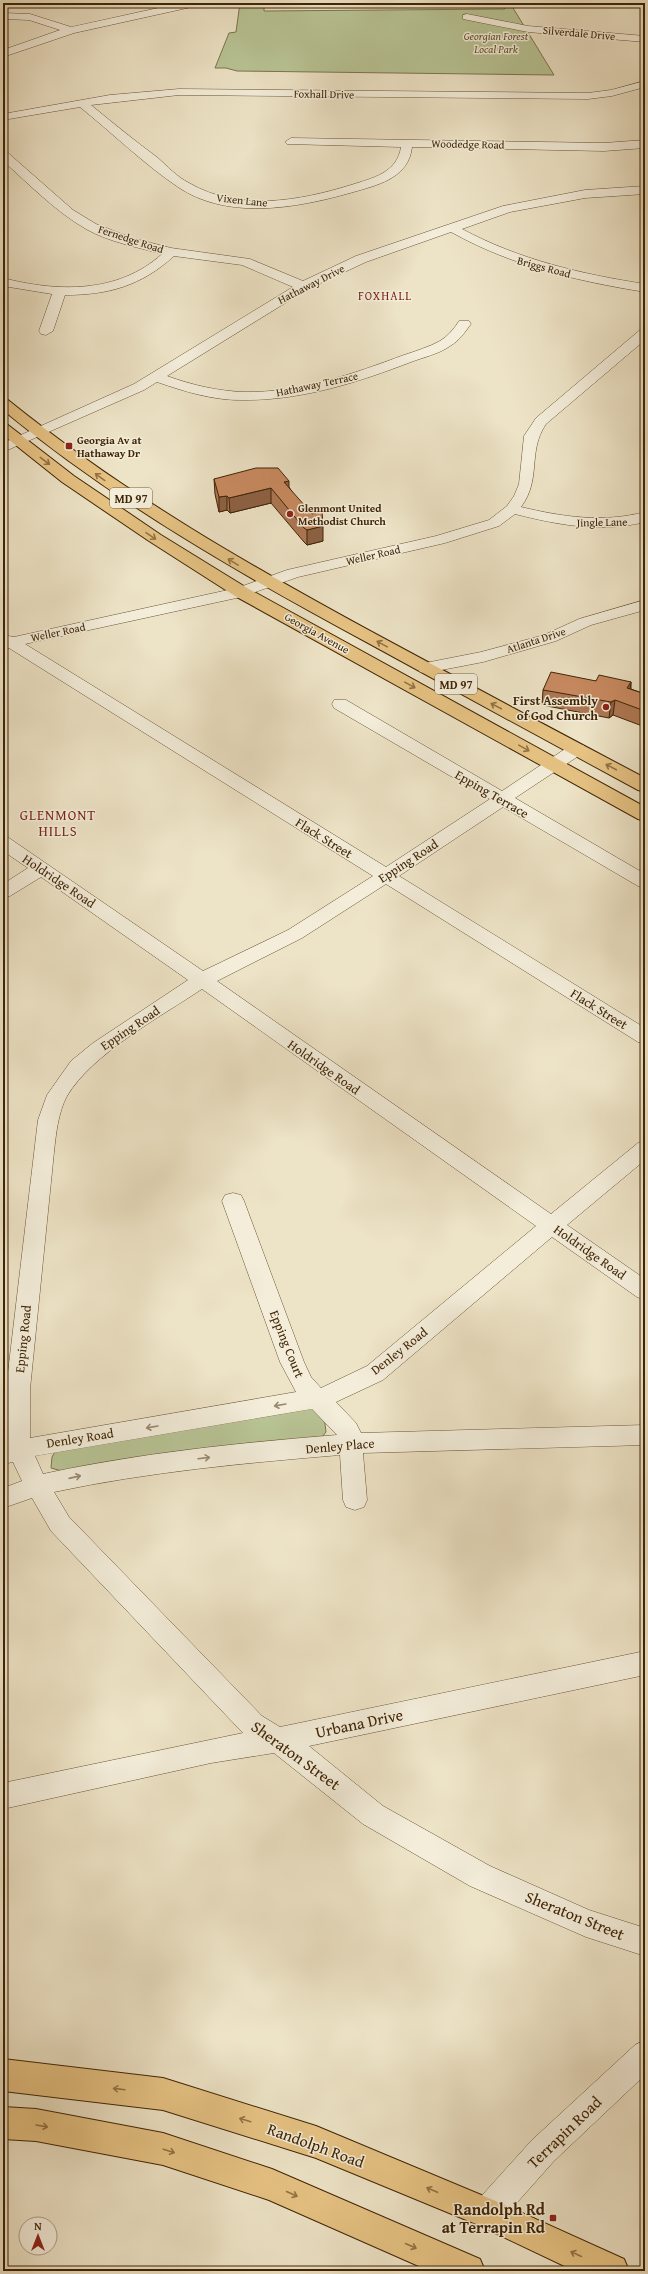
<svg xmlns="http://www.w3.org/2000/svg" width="648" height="2274" font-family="'Gentium Book Plus',serif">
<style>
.green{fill:#b8c495;stroke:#7c744d}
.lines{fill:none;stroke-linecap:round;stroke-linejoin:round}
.minor-casing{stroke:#6a5435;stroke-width:1}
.major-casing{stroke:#3f2405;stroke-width:2}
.minor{fill:#f3edda;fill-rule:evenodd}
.major{fill:#e6c283;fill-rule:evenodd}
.wall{fill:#ad7753;stroke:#3f2405}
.shaded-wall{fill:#8d6144;stroke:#3f2405}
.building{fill:#c98a61;stroke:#3f2405}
.oneway{stroke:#927344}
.oneway2{stroke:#998870}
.poi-dot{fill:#8f2418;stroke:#f3edda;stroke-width:1.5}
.labels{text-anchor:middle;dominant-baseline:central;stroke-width:3;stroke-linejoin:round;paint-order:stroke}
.far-street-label{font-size:11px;fill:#3f2405;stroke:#f3edda}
.far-park-label{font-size:11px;font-style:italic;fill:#5d4c29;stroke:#f3edda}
.far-poi-label{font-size:11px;font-weight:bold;fill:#3f2405;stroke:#f3edda;text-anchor:start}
.far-neighbourhood-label{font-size:12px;letter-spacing:1px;fill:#7a1f14;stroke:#f3edda}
.shield{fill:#f3edda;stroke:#756045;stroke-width:1}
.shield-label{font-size:12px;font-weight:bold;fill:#3f2405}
.poi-label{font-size:13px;font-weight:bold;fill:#3f2405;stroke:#f3edda;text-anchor:end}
.street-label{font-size:13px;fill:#3f2405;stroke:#f3edda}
.neighbourhood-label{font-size:14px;letter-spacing:1px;fill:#7a1f14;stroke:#f3edda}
.near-street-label{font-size:16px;fill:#3f2405;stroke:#f3edda}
.near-poi-label{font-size:16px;font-weight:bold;fill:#3f2405;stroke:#f3edda;text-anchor:end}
</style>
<rect width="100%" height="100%" fill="#ede3c6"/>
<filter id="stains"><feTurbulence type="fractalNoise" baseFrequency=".005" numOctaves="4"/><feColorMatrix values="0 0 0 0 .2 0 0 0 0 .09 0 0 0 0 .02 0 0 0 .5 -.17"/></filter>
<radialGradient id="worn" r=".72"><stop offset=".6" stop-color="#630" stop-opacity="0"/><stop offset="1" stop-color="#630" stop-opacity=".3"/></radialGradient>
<g class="green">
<path d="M240 3H264V11L505 9 503 3H510L554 75 237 71 226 68H215L229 33 236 32Z"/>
<path d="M311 1406 324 1416 326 1432 322 1437 62 1471 51 1468 52 1457 56 1450Z"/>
</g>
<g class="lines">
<g class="minor-casing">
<g id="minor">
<path d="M181 3H201L196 6 74 33 3 57V50L60 30 29 20 3 19V13L30 14 71 27Z"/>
<path d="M467 14 528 26 645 36V42L528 32 463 19V15Z"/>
<path d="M645 81V87L612 96 588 99 179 95 91 105C113 123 135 141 158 158 167 166 177 177 189 183 239 212 299 201 351 185 373 178 397 173 401 147L287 144 285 142 291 138 604 143 645 140V148L604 151 412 147C409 176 382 184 357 191 302 207 230 222 178 187 145 165 111 132 80 107L3 120V114L110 95 179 89 588 93 611 90Z"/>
<path d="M3 151 7 152 73 210 96 224 132 238 171 248 250 259 303 281 356 256 503 206 585 190 645 186V194L585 198 510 212 462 229C520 260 581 274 645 284V292C577 281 512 266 451 232L366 262 308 289 167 376C192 385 217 391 244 392 299 393 353 374 404 355 416 351 429 347 440 341 448 336 454 329 459 321H469L471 324C465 332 459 341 450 346 439 354 424 357 411 362 359 382 303 400 246 400 215 401 186 392 157 382L144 390 3 452V443L134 384 293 287 242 265 174 256C141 286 108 295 65 295L53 331 46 335 41 334 39 331 52 294 3 286V278C57 292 118 294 162 254 137 247 109 242 86 229 55 211 30 185 3 161Z"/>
<path d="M645 329V340L546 424C527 452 542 479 521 507 563 517 603 523 645 512V522C600 533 559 525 515 514L499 526 445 543 298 577 241 597 25 644 386 867 490 799 334 708 332 704 334 700H346L502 791 571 745H583L586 749 583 753 515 798 645 874V888L638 886 503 807 399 876 645 1028V1044L638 1042 386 884 302 938 217 981 551 1214 638 1143 645 1140V1160L567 1225 645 1279V1300L637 1297 552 1237 383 1380 336 1402 356 1423 361 1433 645 1425V1445L363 1453 367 1500 364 1507 355 1510 346 1507 343 1500 340 1455C244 1463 148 1472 54 1492L69 1517 262 1716 280 1727 645 1651V1675L309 1746 383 1806 490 1866 589 1910 645 1928V1956L586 1937 470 1886 363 1824 274 1753 211 1763 3 1809V1783L243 1733 51 1531 32 1498 3 1508V1488L22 1481 13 1462 3 1464V1444L7 1443 5 1429 6 1389 38 1120 47 1095 71 1061 93 1043 188 980 41 877 10 896 3 898V884L28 868 3 851V836L9 838 203 971 288 930 373 876 9 648 3 649V635L14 637 237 588 287 570 436 536 489 520 507 506 514 496 519 484 524 436 536 418 640 330ZM202 989 536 1226 367 1366 321 1388 311 1377 304 1362 244 1201 241 1195 233 1193 225 1195 222 1201 280 1362 296 1392 30 1438V1389L54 1152C56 1134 58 1113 67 1096 92 1054 160 1017 202 989ZM312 1409 337 1435C238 1443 140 1453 43 1474L35 1456Z"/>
<path d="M645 600V610L591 625 556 641 483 662 426 673 420 672 418 668 420 664 481 652 544 635 579 619Z"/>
<path d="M645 2040V2075L554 2161 498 2224 487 2229 476 2224 471 2213 476 2202 532 2140 635 2045Z"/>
</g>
</g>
<g class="major-casing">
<g id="major">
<path d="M3 399 8 400C127 496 252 567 385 639 472 686 558 732 645 778V792L638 790C549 742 459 693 370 644 242 575 116 503 3 410Z"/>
<path d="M3 423 8 425 74 476 161 535 247 588 645 807V821L638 819 235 596 149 541 62 482 3 435Z"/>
<path d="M3 2059 163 2078 316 2126 498 2202 624 2259 629 2271H575L476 2224 316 2158 163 2110 3 2091Z"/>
<path d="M3 2107 36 2109 163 2133 272 2169 480 2259 485 2271H430L269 2200 163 2165 36 2141 3 2139Z"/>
</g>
</g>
<use href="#minor" class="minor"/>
<use href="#major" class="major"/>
</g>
<g class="wall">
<path d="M214 479 289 487 323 541 307 545 304 542 271 503 230 513 227 510 219 512 215 494Z"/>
<path d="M596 681 631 682V689L645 694V727L613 715 609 718 542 705 543 690Z"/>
</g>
<g class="shaded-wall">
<path d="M289 481V496L284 482Z"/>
<path d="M271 488V503L230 513 229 498Z"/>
<path d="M227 496V510L219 512V497Z"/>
<path d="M323 526V541L307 545V530Z"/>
<path d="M631 682 629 698 627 688Z"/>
<path d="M615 700 613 715 609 718 611 702Z"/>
</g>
<g class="building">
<path d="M256 468H278L289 481 284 482 312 514 322 511 323 526 307 530 304 528 271 488 229 498 227 496 219 497 214 479Z"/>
<path d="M551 672 596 681 599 675 631 682 627 688 645 694V711L615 700 611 702 543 690Z"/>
</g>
<defs><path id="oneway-shaft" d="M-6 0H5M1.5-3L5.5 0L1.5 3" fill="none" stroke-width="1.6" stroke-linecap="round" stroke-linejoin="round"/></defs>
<g class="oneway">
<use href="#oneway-shaft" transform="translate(45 461) rotate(37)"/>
<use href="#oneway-shaft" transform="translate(100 477) rotate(-144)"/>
<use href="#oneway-shaft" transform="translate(151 536) rotate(34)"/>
<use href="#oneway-shaft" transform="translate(233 562) rotate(-149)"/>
<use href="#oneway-shaft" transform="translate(382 644) rotate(-151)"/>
<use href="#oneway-shaft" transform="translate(410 685) rotate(29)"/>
<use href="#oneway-shaft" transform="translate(496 706) rotate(-152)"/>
<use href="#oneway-shaft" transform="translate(524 748) rotate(29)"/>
<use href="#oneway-shaft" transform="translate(611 767) rotate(-152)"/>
<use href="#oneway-shaft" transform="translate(119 2089) rotate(-173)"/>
<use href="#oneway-shaft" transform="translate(245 2120) rotate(-163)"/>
<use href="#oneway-shaft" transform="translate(42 2126) rotate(10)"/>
<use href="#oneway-shaft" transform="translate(169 2151) rotate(18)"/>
<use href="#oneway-shaft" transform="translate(432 2190) rotate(-157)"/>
<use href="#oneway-shaft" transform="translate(292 2194) rotate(24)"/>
<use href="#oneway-shaft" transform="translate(411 2246) rotate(24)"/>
<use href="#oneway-shaft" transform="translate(576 2254) rotate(-155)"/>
</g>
<g class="oneway2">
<use href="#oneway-shaft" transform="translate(280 1405) rotate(170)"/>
<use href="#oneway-shaft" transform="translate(152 1427) rotate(170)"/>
<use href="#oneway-shaft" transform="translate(204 1458) rotate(-7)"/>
<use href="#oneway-shaft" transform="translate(75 1477) rotate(-13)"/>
</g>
<g class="poi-dot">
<rect x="65" y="442" width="8" height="8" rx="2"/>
<circle cx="290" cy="514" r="4"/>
<circle cx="606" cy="707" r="4"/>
<rect x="549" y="2214" width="8" height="8" rx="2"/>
</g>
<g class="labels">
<g class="far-street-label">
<text transform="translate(579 33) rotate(5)">Silverdale Drive</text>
<text transform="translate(324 94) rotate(1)">Foxhall Drive</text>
<text transform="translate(468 144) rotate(1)">Woodedge Road</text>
<text transform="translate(242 200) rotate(6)">Vixen Lane</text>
<text transform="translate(131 239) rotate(18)">Fernedge Road</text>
<text transform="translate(544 267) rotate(15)">Briggs Road</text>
<text transform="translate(311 284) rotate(-27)">Hathaway Drive</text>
<text transform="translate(317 384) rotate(-12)">Hathaway Terrace</text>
<text transform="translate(602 522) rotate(-1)">Jingle Lane</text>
<text transform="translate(373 555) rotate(-13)">Weller Road</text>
<text transform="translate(58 632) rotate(-12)">Weller Road</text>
<text transform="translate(317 633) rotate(29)">Georgia Avenue</text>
<text transform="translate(536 640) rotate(-18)">Atlanta Drive</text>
</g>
<g class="far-park-label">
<text x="496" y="36">Georgian Forest<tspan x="496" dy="13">Local Park</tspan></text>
</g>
<g class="far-poi-label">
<text x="77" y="440">Georgia Av at<tspan x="77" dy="13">Hathaway Dr</tspan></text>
<text x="298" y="508">Glenmont United<tspan x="298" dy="13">Methodist Church</tspan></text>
</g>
<g class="far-neighbourhood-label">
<text x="385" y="295">FOXHALL</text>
</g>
<g class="shield">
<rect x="110" y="488" width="42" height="20" rx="3"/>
<rect x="435" y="674" width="42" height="20" rx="3"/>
</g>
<g class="shield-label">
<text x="131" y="498">MD 97</text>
<text x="456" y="684">MD 97</text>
</g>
<g class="poi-label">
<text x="598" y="700">First Assembly<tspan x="598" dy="15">of God Church</tspan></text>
</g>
<g class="street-label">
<text transform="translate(492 794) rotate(30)">Epping Terrace</text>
<text transform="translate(324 838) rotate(32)">Flack Street</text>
<text transform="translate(408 861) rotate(-33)">Epping Road</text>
<text transform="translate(59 881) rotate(34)">Holdridge Road</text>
<text transform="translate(599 1009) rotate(32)">Flack Street</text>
<text transform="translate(130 1028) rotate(-34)">Epping Road</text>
<text transform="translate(324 1067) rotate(35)">Holdridge Road</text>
<text transform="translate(590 1252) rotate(35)">Holdridge Road</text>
<text transform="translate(23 1339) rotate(-84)">Epping Road</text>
<text transform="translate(287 1344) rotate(68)">Epping Court</text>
<text transform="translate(399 1351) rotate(-38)">Denley Road</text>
<text transform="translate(80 1438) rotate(-9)">Denley Road</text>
<text transform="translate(340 1446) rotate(-5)">Denley Place</text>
</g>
<g class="neighbourhood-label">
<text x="58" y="815">GLENMONT<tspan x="58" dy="16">HILLS</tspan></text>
</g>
<g class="near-street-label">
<text transform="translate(359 1723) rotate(-12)">Urbana Drive</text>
<text transform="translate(296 1755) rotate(36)">Sheraton Street</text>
<text transform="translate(575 1915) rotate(22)">Sheraton Street</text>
<text transform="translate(564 2132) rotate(-44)">Terrapin Road</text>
<text transform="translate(316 2145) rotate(20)">Randolph Road</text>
</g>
<g class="near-poi-label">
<text x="545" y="2209">Randolph Rd<tspan x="545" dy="18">at Terrapin Rd</tspan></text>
</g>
</g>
<rect width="648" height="2274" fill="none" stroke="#ede3c6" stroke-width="16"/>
<rect x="4" y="4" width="640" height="2266" fill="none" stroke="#3f2405" stroke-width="2"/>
<rect x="8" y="8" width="632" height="2258" fill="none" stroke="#3f2405"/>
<g transform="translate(38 2236)"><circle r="19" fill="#f3edda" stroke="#ab9d85"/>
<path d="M0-3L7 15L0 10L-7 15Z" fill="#8f2418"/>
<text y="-6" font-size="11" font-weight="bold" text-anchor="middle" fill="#3f2405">N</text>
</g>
<rect width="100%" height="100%" filter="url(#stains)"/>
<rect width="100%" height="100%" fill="url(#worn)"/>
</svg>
